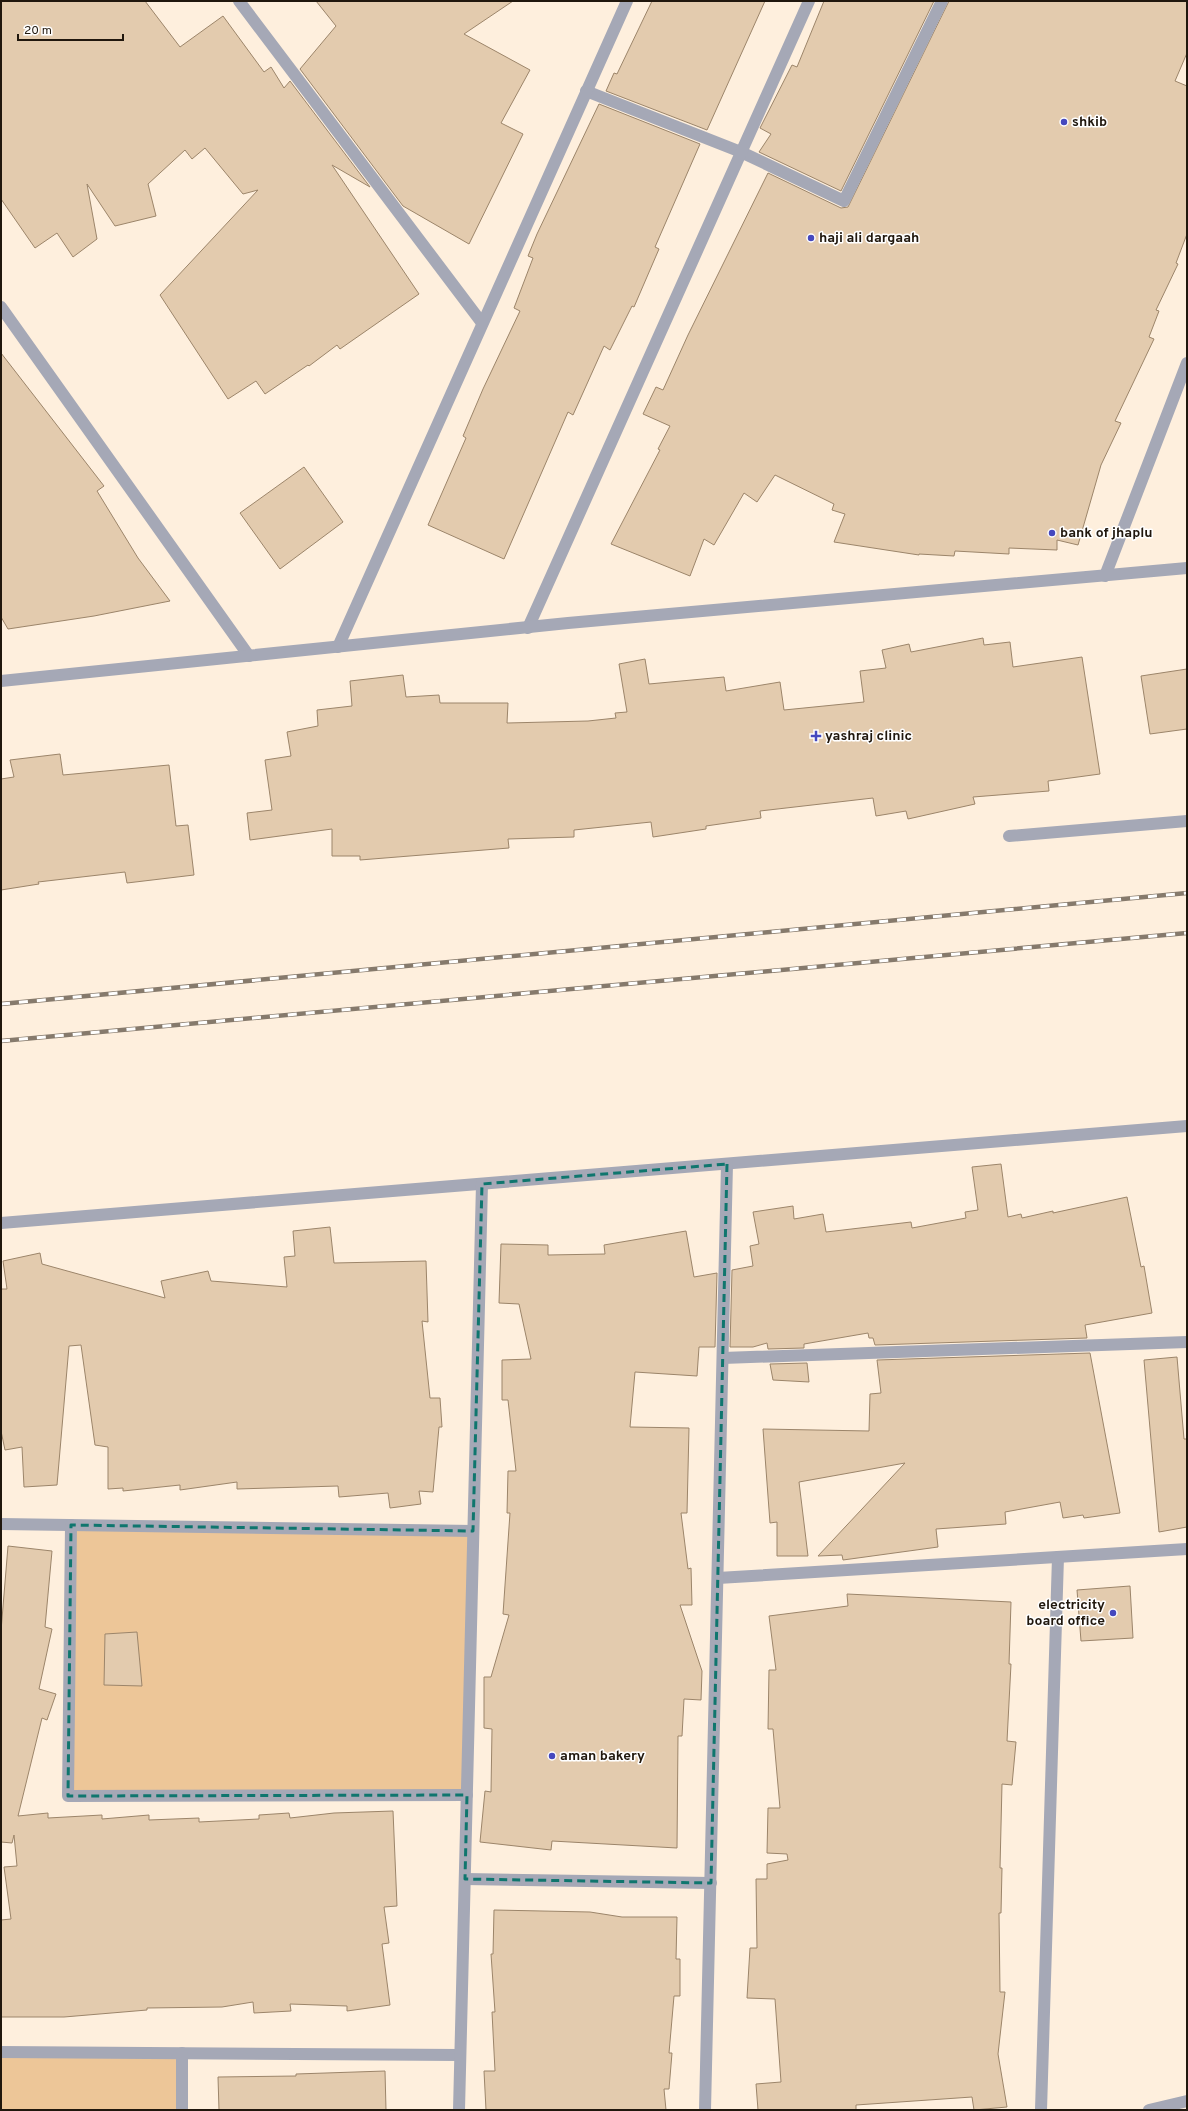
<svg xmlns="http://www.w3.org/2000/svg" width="1188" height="2111" font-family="Overpass,sans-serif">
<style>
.green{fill:#edc698}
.building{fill:#e3cbae;stroke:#9c856a}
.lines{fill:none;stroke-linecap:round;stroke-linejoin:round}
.minor{stroke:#a5a8b6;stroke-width:12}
.rail-casing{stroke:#867a6c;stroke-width:4.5}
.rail{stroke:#fff;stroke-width:3;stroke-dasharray:9;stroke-linecap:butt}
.marked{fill:none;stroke:#0f766e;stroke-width:3;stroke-dasharray:8 5;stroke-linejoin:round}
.poi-dot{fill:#4548be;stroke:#fff;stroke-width:1.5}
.labels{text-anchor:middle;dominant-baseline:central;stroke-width:3;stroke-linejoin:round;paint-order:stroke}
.poi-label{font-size:14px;font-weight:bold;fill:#20170d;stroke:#fff;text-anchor:start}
</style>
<rect width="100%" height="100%" fill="#feefdd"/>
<g class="green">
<path d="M71 1525 473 1531 467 1795 68 1796Z"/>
<path d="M1 2052 182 2053V2110H1Z"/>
</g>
<g class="building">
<path d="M1 1H145L180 47 223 16 264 72 271 67 284 88 290 81 370 187 332 165 419 294 340 349 337 345 309 366 308 365 265 394 256 381 228 399 160 295 258 190 243 194 205 148 192 159 185 150 148 184 156 216 115 226 87 184 97 239 73 257 57 233 35 248 1 199Z"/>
<path d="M316 1H513L464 34 530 70 501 123 523 134 469 244 403 206 300 69 336 26Z"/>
<path d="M652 1H765L707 130 606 91 614 73 617 74Z"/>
<path d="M824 1H934L841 191 759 152 771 134 760 128 792 65 797 67Z"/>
<path d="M949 1H1187V53L1175 81 1187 86V234L1176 263 1178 264 1156 310 1159 311 1149 337 1154 339 1115 421 1121 423 1101 465 1078 545 1057 540V550L1009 548V554L955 551 954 556 919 554V555L834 542 845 514 832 510 834 504 775 475 757 502 744 493 714 545 704 539 690 576 611 544 660 450 658 449 670 426 643 414 656 387 663 390 688 335 768 173 841 208 848 207Z"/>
<path d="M599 104 700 144 655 247 659 249 634 307 632 306 610 350 604 346 573 415 568 412 504 559 428 525 466 438 463 436 483 389 520 311 514 308 533 258 528 256 537 234Z"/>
<path d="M1 353 104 486 97 491 138 558 170 601 94 616 8 629 1 617Z"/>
<path d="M304 467 343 522 280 569 240 513Z"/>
<path d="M983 638 984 645 1010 642 1013 667 1082 657 1100 774 1048 781 1049 791 973 797 975 804 908 819 906 811 876 816 873 798 760 811 761 818 706 826V829L653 837 651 822 574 830V837L508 839 509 848 360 860V856H332V829L250 840 247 813 272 810 265 760 291 756 287 732 318 726 317 710 352 706 350 681 403 675 406 697 439 695 440 703H508L507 723 588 721 616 718 615 713 627 712 619 664 645 659 649 684 724 677 726 691 780 682 784 710 864 702 860 671 886 668 882 650 909 644 911 652Z"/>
<path d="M1187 669V729L1150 734 1141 676Z"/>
<path d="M60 754 63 775 169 765 176 826 188 825 194 875 127 883 125 872 38 882 39 884 1 890V779L14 777 10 760Z"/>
<path d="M1001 1164 1008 1217 1021 1214 1022 1218 1053 1211V1213L1127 1197 1141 1267 1144 1266 1152 1313 1085 1325 1087 1338 875 1345 873 1338H869L868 1333 804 1344V1348L768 1349 767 1343 753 1347H730L732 1270 753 1266 750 1246 759 1244 753 1212 793 1206 794 1219 823 1214 826 1232 911 1222 912 1228 966 1218 965 1212 978 1210 972 1167Z"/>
<path d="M330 1227 334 1263 426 1261 428 1322 422 1321 430 1398H440L442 1427H439L433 1492 419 1491 421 1504 390 1508 388 1493 339 1497 338 1486 237 1489V1482L180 1490V1485L123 1491V1488L108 1489V1447L95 1445 81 1345 69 1346 57 1485 24 1487 22 1447 5 1450 1 1431V1289H7L3 1261 40 1253 42 1264 165 1298 161 1281 208 1271 211 1281 287 1287 284 1257 295 1256 293 1231Z"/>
<path d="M686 1231 694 1277 717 1273 715 1347H699L697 1376 635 1372 630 1427 689 1428 687 1513H681L688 1569 691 1568 692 1605H680L702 1671 701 1700 684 1699 682 1736H678L677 1848 552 1841 551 1850 480 1842 485 1791 491 1792 492 1729 484 1728V1677H491L509 1615 503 1614 510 1513H507L508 1471H516L508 1400H502V1360L531 1359 519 1304 499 1303 501 1244 548 1245V1255L605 1254 604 1245Z"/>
<path d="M1090 1353 1120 1513 1084 1518 1083 1515 1063 1518 1060 1502 1005 1512 1006 1524 936 1529 938 1547 843 1560 842 1555 818 1556 905 1463 799 1482 808 1556H777V1522L770 1523 763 1429 869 1431 870 1394 881 1393 877 1360Z"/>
<path d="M1177 1357 1184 1439H1187V1527L1159 1532 1144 1360Z"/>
<path d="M807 1363 809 1382 773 1380 770 1364Z"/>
<path d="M8 1546 52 1551 45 1627 52 1629 39 1689 56 1694 47 1720 42 1718 18 1816 48 1813V1818L102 1815V1819L149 1815V1820L199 1818V1822L259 1819V1815L289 1813 290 1818 334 1813 393 1811 397 1906 384 1907 389 1943 382 1944 390 2005 347 2011V2006L290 2004 291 2011 254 2013 253 2002 222 2007 147 2008V2010L64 2017H1V1920L11 1919 4 1867 17 1866 14 1835 12 1843 1 1842V1631Z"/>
<path d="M1130 1586 1133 1638 1081 1641 1077 1590Z"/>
<path d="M847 1594 1011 1602 1009 1664H1011L1007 1741 1016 1742 1012 1785 1002 1784 1000 1868H1002L1001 1913H999L1000 1992H1005L998 2054 1007 2107 974 2110 972 2097 856 2105V2110H758L756 2084 781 2082 775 1999 747 1998 750 1948H757L756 1879H767V1864L788 1860 787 1854 767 1853 768 1808H780L773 1729H768L769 1670H776L769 1616 848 1606Z"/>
<path d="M137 1632 142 1686 104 1685 105 1634Z"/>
<path d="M494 1910 590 1912 622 1917H677L676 1959H680V1996H674L669 2053H672L669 2089H664L666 2110H486L484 2071H495L492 2012H495L491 1954H493Z"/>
<path d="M385 2071 386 2110H219L218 2077 296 2076V2074Z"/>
</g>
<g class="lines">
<g class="minor">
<path d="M239 1 482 323"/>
<path d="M586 91 741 152 844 201 942 1"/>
<path d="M1 307 249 656"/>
<path d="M1105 576 1187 363"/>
<path d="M528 628 809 1"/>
<path d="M338 647 627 1"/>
<path d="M1 681 568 623 1187 568"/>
<path d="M1009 836 1187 821"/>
<path d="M1 1223 1187 1126"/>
<path d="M723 1358 1187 1342"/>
<path d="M1 1524 473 1531"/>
<path d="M71 1525 68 1796 467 1795"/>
<path d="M718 1578 1187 1549"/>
<path d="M465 1879 711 1883"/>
<path d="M1 2052 460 2055"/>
<path d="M182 2110V2053"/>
<path d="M459 2110 482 1184"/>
<path d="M705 2110 727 1164"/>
<path d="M1041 2110 1058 1557"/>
<path d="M1149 2110 1187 2101"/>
</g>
<g class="rail-casing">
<g id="rail">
<path d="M1 1004 1187 893"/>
<path d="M1 1041 1187 933"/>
</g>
</g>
<use href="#rail" class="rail"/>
</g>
<path class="marked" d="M727 1164 711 1883 465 1879 467 1795 68 1796 71 1525 473 1531 482 1184Z"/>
<g class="poi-dot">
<circle cx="1064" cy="122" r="4"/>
<circle cx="811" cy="238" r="4"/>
<circle cx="1052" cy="533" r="4"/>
<path d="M814 730h4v4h4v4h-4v4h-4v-4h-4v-4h4z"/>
<circle cx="1113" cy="1613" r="4"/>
<circle cx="552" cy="1756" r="4"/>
</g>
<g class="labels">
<g class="poi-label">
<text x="1072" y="122">shkib</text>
<text x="819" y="238">haji ali dargaah</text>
<text x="1060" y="533">bank of jhaplu</text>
<text x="825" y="736">yashraj clinic</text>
<text x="1105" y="1605" text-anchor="end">electricity<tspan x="1105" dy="16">board office</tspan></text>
<text x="560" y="1756">aman bakery</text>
</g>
</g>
<rect width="1188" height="2111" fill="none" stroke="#20170d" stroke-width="4"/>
<path d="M18 34v6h105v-6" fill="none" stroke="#20170d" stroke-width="2"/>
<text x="24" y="34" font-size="12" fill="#20170d" stroke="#ffffff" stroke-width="3" paint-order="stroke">20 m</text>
</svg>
